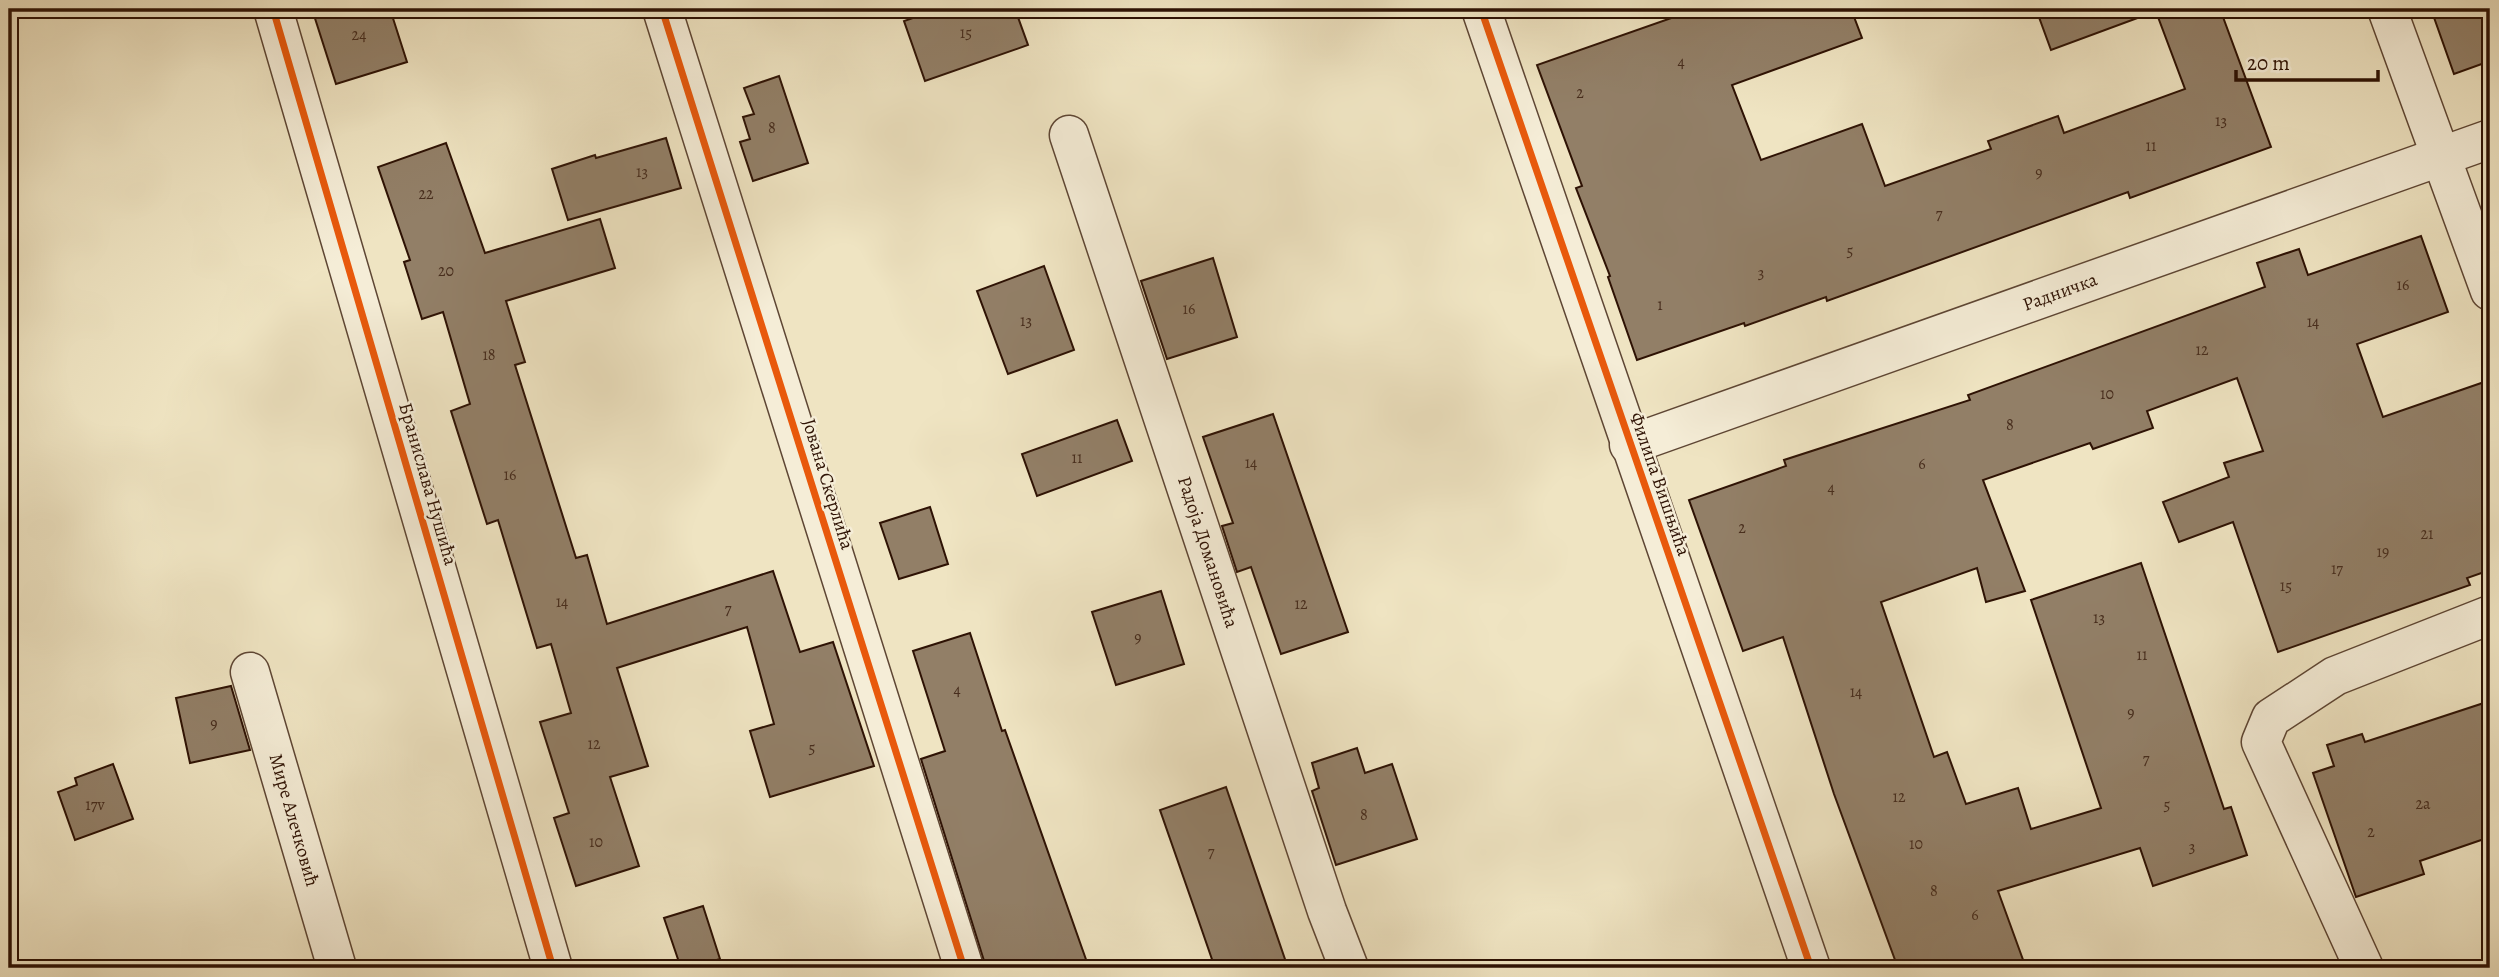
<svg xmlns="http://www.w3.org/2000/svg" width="2499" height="977" font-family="Alegreya,serif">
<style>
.building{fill:#927f67;stroke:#2e1204;stroke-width:2}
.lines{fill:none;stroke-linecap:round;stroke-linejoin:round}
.minor-casing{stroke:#5e4634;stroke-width:41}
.minor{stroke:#f5edd7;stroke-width:38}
.cycleway-casing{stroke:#f5edd7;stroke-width:11}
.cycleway{stroke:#e8590c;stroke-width:7}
.labels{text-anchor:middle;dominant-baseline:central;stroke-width:5;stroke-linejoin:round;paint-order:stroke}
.number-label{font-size:16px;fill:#472d1d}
.street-label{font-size:19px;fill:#2e1204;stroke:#f5edd7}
</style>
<rect width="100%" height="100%" fill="#efe4c2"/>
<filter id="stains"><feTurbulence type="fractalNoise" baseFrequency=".00286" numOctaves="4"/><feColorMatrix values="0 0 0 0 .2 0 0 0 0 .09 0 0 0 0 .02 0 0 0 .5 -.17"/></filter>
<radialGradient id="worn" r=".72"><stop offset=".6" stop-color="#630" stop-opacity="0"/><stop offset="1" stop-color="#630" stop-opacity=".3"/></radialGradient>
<g class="building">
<path d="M312 9H390L407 62 336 84Z"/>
<path d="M939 9H1015L1028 45 925 81 904 21Z"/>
<path d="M1697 9H1851L1862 38 1732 85 1761 160 1862 124 1885 186 1991 149 1988 141 2058 116 2064 133 2185 89 2155 9H2220L2271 147 2130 198 2128 192 1827 301 1826 297 1745 326 1744 323 1637 360 1608 277 1610 276 1576 188 1582 186 1537 65Z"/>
<path d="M2036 9H2151V13L2051 50Z"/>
<path d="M2431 9H2490V61L2454 74Z"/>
<path d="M779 76 808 163 753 181 740 142 750 139 743 117 754 114 744 88Z"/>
<path d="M666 138 681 188 568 220 552 169 595 155 596 158Z"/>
<path d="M446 143 485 253 600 219 615 268 506 301 525 362 515 365 576 558 587 555 607 624 773 571 800 652 833 642 874 766 770 797 750 731 774 724 747 627 617 668 648 766 610 777 639 866 576 886 554 818 569 813 540 722 571 713 551 644 537 648 498 520 487 524 451 411 470 404 443 312 422 319 404 262 410 260 378 167Z"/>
<path d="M2421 236 2448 312 2357 344 2383 417 2490 380V570L2467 578 2470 585 2278 652 2233 522 2179 542 2163 502 2229 477 2224 463 2263 451 2237 378 2147 411 2153 428 2093 449 2090 443 1983 480 2025 591 1986 602 1977 568 1881 602 1934 757 1947 752 1966 804 2018 788 2031 829 2101 808 2031 600 2141 563 2224 809 2231 807 2247 855 2153 886 2140 848 1998 891 2026 968H1898L1834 794 1783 637 1743 651 1689 500 1786 466 1784 460 1970 400 1968 395 2265 287 2257 263 2299 249 2308 275Z"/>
<path d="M1213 258 1237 337 1167 359 1141 281Z"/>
<path d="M1044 266 1074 350 1008 374 977 291Z"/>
<path d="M1273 414 1348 632 1281 654 1251 567 1237 572 1222 526 1233 523 1203 437Z"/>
<path d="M1117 420 1132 461 1037 496 1022 454Z"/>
<path d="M930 507 948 564 899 579 880 523Z"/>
<path d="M1161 591 1184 664 1116 685 1092 612Z"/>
<path d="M970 633 1002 731 1005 730 1089 968H987L985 964 921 759 945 751 913 651Z"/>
<path d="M231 686 250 750 190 763 176 698Z"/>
<path d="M2490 701V837L2420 861 2424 874 2356 897 2313 773 2334 766 2327 745 2362 734 2365 742Z"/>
<path d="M1357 748 1365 773 1392 764 1417 839 1336 865 1312 791 1319 788 1312 763Z"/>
<path d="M113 764 133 819 75 840 58 792 77 785 75 778Z"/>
<path d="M1226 787 1288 968H1215L1197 916 1160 810Z"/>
<path d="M703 906 720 959 690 968H681L664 918Z"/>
</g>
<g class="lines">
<g class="minor-casing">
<g id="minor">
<path d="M273 9 553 968"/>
<path d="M662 9 964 968"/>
<path d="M1481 9 1811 968"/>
<path d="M2387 9 2490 291"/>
<path d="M1069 135 1327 911 1349 968"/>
<path d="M1629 445 2490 139"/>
<path d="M250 672 337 968"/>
<path d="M2364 968 2261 742 2271 718 2335 676 2490 615"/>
</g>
</g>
<use href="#minor" class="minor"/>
<g class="cycleway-casing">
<g id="cycleway">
<path d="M273 9 553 968"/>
<path d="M662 9 964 968"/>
<path d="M1481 9 1811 968"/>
</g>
</g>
<use href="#cycleway" class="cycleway"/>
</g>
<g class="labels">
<g class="number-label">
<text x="966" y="33">15</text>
<text x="359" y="35">24</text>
<text x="1681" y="62">4</text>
<text x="1580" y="93">2</text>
<text x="2221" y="121">13</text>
<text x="772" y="128">8</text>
<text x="2151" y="146">11</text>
<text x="642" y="172">13</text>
<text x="2039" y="173">9</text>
<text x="426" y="194">22</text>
<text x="1939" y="214">7</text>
<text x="1850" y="251">5</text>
<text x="446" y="271">20</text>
<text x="1761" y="273">3</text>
<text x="2403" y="285">16</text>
<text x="1660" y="305">1</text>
<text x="1189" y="309">16</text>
<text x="1026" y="321">13</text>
<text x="2313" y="322">14</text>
<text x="2202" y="350">12</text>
<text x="489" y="355">18</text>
<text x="2107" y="394">10</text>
<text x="2010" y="425">8</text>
<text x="1077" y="458">11</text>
<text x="1251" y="463">14</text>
<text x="1922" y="464">6</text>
<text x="510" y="475">16</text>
<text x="1831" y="488">4</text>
<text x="1742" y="528">2</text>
<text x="2427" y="534">21</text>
<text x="2383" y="552">19</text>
<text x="2337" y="569">17</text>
<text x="2286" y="586">15</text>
<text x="562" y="602">14</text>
<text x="1301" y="604">12</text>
<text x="728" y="609">7</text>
<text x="2099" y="618">13</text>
<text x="1138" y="638">9</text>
<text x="2142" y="655">11</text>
<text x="957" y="690">4</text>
<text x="1856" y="692">14</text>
<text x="2131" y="713">9</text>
<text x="214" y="724">9</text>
<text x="594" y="744">12</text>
<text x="812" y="748">5</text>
<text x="2146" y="759">7</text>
<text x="1899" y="797">12</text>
<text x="2423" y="804">2a</text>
<text x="95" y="805">17v</text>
<text x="2167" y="805">5</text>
<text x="1364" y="815">8</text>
<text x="2371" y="832">2</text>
<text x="596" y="842">10</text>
<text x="1916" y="844">10</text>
<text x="2192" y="847">3</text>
<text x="1211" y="852">7</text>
<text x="1934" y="891">8</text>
<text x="1975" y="915">6</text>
</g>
<g class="street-label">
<text transform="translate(2060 292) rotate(-20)">Радничка</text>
<text transform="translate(428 484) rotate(74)">Бранислава Нушића</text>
<text transform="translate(828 484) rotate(73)">Јована Скерлића</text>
<text transform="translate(1660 484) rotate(71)">Филипа Вишњића</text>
<text transform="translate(1208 552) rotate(72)">Радоја Домановића</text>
<text transform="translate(294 820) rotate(74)">Мире Алечковић</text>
</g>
</g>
<rect width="2499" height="977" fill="none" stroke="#efe4c2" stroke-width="35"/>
<rect x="10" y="10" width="2478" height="956" fill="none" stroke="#2e1204" stroke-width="3.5"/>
<rect x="18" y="18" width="2464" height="942" fill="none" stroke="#2e1204" stroke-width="2"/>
<path d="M2236 70v10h142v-10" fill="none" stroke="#2e1204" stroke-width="3.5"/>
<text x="2247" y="70" font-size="21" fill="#2e1204" stroke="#f5edd7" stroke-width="5" paint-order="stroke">20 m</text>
<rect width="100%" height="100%" filter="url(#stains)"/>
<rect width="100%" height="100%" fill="url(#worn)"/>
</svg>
